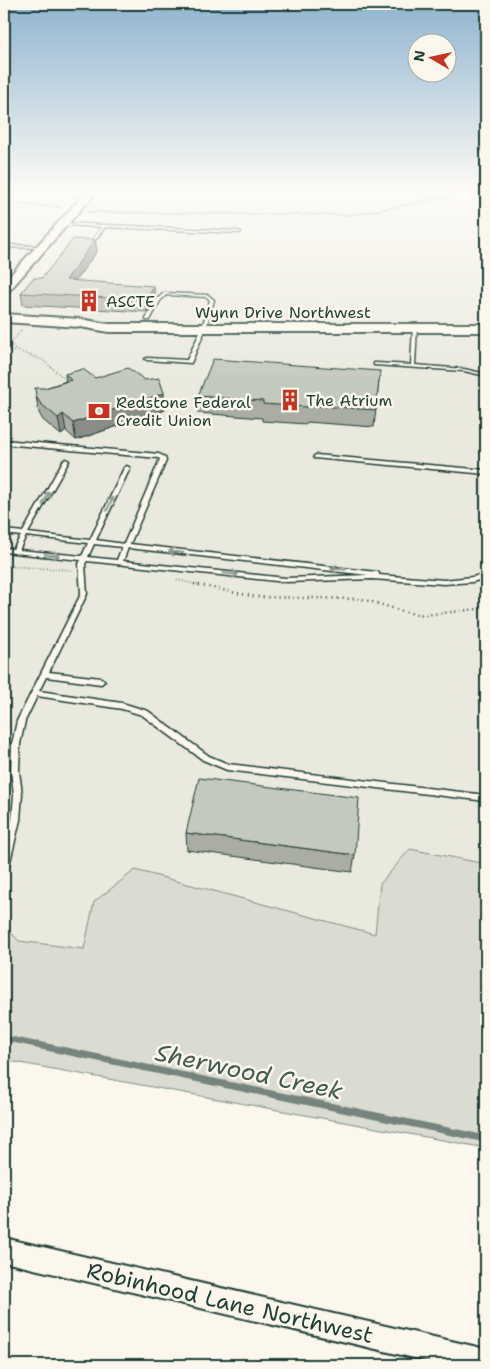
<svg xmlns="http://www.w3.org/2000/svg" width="490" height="1369" font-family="'Shantell Sans',sans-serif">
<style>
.built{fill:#eae9de}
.green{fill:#dbdcd1;stroke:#7d8c82}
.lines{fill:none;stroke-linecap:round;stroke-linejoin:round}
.stream-far2{stroke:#74847b;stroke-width:2}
.stream-far1{stroke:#74847b;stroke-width:5.5}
.stream{stroke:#74847b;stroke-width:7}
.lane-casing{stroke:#1f3d34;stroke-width:3}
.street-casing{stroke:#1f3d34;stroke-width:4}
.secondary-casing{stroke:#1f3d34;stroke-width:4}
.path-far1{stroke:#1f3d34;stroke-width:2;stroke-dasharray:0.5 2.5;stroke-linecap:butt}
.path{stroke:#1f3d34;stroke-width:2.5;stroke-dasharray:1 4;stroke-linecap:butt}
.lane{fill:#fbf7ec;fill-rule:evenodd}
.street{fill:#fbf7ec;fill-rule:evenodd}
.secondary{fill:#fbf7ec;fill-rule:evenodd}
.wall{fill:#a9ada3;stroke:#1f3d34}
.shaded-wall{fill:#898d85;stroke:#1f3d34}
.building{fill:#c4c9be;stroke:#1f3d34}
.oneway{stroke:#8d9a90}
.labels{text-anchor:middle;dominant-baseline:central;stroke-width:5;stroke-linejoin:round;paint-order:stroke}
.far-poi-label{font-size:16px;fill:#1f3d34;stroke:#fbf7ec;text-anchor:start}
.far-street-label{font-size:16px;fill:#1f3d34;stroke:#fbf7ec}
.near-street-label{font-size:22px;fill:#1f3d34;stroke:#fbf7ec}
.near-water-label{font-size:24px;font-style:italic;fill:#425b52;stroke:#fbf7ec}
</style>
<rect width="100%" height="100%" fill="#fbf7ec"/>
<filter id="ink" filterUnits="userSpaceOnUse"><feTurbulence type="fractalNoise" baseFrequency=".02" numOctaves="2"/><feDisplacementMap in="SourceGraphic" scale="10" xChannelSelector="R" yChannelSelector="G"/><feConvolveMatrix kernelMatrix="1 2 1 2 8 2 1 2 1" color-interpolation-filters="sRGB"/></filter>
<g filter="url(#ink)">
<path class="built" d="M4 190H486V864L410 849 380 884 375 935 135 870 94 902 84 949 19 941 4 925V798L7 791 4 783Z"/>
<path class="green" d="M410 849 486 864V1148L4 1060V925L19 941 84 949 94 902 135 870 375 934 380 884Z"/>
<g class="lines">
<g class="stream-far2">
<path d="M4 203 60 207"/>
<path d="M88 212 351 215 485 190"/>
</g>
<path class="stream-far1" d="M4 1038 43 1046"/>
<path class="stream" d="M37 1045 486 1139"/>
<g class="lane-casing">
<g id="lane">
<path d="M62 223 239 231 241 232 239 233 105 227 95 240 93 239 102 227 63 225Z"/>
<path d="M4 245 42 246 44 247 42 248 4 247Z"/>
<path d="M164 293 208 295 214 300 206 328 191 363 147 360 145 359 147 358 187 360 202 328 210 300 207 297 166 295 160 301 150 320H146V319L156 300Z"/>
<path d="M413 326 417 327 415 365 464 369 486 374V376L464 371 374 365V363H376L411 365Z"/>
<path d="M4 440 159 454 165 457 166 461 130 544 377 572 379 573V575L444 580 472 577 486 574V578L472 582 444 584 372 579 286 582 87 561 85 564 87 594 49 672 101 678 105 681 101 684 46 677 39 691 122 703 148 711 209 756 228 764 486 795V801L227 770 203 760 142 715 122 709 37 696 25 721 20 744 19 771 22 794 20 820 9 866 7 869 4 870V850L12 820 14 794 11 771 12 744 17 721 81 594 79 564 81 560 4 552V548L13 549 21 536 4 534V530L23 532 63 461 66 459 69 461 28 533 90 540 124 468 127 466 130 468 96 540 124 544 160 459 158 458 4 444ZM26 536 88 543 82 556 19 550ZM94 544 122 547 117 560 88 557ZM128 548 368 575 286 578 123 561Z"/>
<path d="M316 455 486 470V474L314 458V456Z"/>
</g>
</g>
<g class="street-casing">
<path id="street" d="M4 1238 486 1349V1365H444L4 1262Z"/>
</g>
<g class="secondary-casing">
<g id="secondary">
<path d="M88 190H98L8 292H4V282Z"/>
<path d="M4 314 80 319 109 324H486V332H109L80 327 4 322Z"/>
</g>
</g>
<g class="path-far1">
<path d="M10 344 18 351 43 360 67 381"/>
<path d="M4 351H17"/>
<path d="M9 351 11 343 22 329"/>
<path d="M4 566 73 570"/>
<path d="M177 580 199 585"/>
</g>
<path class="path" d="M194 584 256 597 362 599 409 613 425 615 486 608"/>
<use href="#lane" class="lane"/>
<use href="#street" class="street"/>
<use href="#secondary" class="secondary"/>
</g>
<g class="wall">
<path d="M95 240 97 251 75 281 155 297 147 312 23 305 21 293 42 278Z"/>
<path d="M380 371 374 427 307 422 306 424 262 421V418L198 413V396Z"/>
<path d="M65 374 95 378 165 410 76 440 66 431 61 435 43 420 39 413 36 396 45 388 66 381Z"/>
<path d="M186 833 355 855 352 872 187 850Z"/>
</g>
<g class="shaded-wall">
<path d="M95 240 97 251 67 292 66 280Z"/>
<path d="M154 286 155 297 147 312 146 300Z"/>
<path d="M164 393 165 410 76 440 73 423Z"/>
<path d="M63 414 66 431 61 435 58 418Z"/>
</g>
<g class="building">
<path d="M73 239 95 240 66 280 154 286 146 300 21 293 33 278H42Z"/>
<path d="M213 359 380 371 376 410 308 405 307 407 263 404V401L198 396Z"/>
<path d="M128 368 145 380 159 378 164 393 73 423 63 414 58 418 40 403 36 396 35 388H45L71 380 65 374 83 369 95 378Z"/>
<path d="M199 778 359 798 355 855 186 833Z"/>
</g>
<defs><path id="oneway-shaft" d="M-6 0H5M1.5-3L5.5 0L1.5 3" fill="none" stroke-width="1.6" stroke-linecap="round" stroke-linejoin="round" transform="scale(1.25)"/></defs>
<g class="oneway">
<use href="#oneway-shaft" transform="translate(46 498) rotate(-61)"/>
<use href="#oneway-shaft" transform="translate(110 504) rotate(-65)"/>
<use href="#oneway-shaft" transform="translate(176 552) rotate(-174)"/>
<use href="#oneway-shaft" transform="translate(52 555) rotate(6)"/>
<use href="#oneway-shaft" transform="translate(338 569) rotate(-174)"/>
<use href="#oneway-shaft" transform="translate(231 574) rotate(6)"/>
</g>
</g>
<linearGradient id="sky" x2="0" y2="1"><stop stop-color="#90b4cf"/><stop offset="0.5" stop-color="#fdfbf6"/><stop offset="1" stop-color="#fdfbf6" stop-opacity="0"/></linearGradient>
<rect width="490" height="382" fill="url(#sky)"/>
<defs>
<g id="building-bare" transform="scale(1.725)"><path d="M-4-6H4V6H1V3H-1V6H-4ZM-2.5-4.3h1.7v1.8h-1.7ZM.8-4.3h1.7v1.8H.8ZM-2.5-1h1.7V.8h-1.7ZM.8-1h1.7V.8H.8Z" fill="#c8321e" stroke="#fbf7ec" stroke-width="2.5" paint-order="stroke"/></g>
<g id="bank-bare" transform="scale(1.725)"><path d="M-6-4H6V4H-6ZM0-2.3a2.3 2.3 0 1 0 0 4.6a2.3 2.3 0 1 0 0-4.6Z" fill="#c8321e" stroke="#fbf7ec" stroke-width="2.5" paint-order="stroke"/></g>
</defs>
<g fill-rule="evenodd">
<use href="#building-bare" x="89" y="301"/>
<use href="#building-bare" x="290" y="400"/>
<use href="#bank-bare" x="99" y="411"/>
</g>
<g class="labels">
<g class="far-poi-label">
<text x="106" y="301">ASCTE</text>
<text x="306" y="400">The Atrium</text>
<text x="116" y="402">Redstone Federal<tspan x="116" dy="18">Credit Union</tspan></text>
</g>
<g class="far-street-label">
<text x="283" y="312">Wynn Drive Northwest</text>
</g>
<g class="near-street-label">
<text transform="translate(230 1303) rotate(13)">Robinhood Lane Northwest</text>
</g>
<g class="near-water-label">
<text transform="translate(249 1072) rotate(12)">Sherwood Creek</text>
</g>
</g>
<rect width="490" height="1369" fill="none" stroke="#fbf7ec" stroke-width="20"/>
<rect x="10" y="10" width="470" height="1349" fill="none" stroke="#1f3d34" stroke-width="2" filter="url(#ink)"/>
<g transform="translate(432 58) rotate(279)"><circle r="24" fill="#fbf7ec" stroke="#a3ada2"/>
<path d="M0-4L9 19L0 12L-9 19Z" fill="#c8321e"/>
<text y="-8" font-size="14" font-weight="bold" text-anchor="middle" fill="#1f3d34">N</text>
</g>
</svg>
